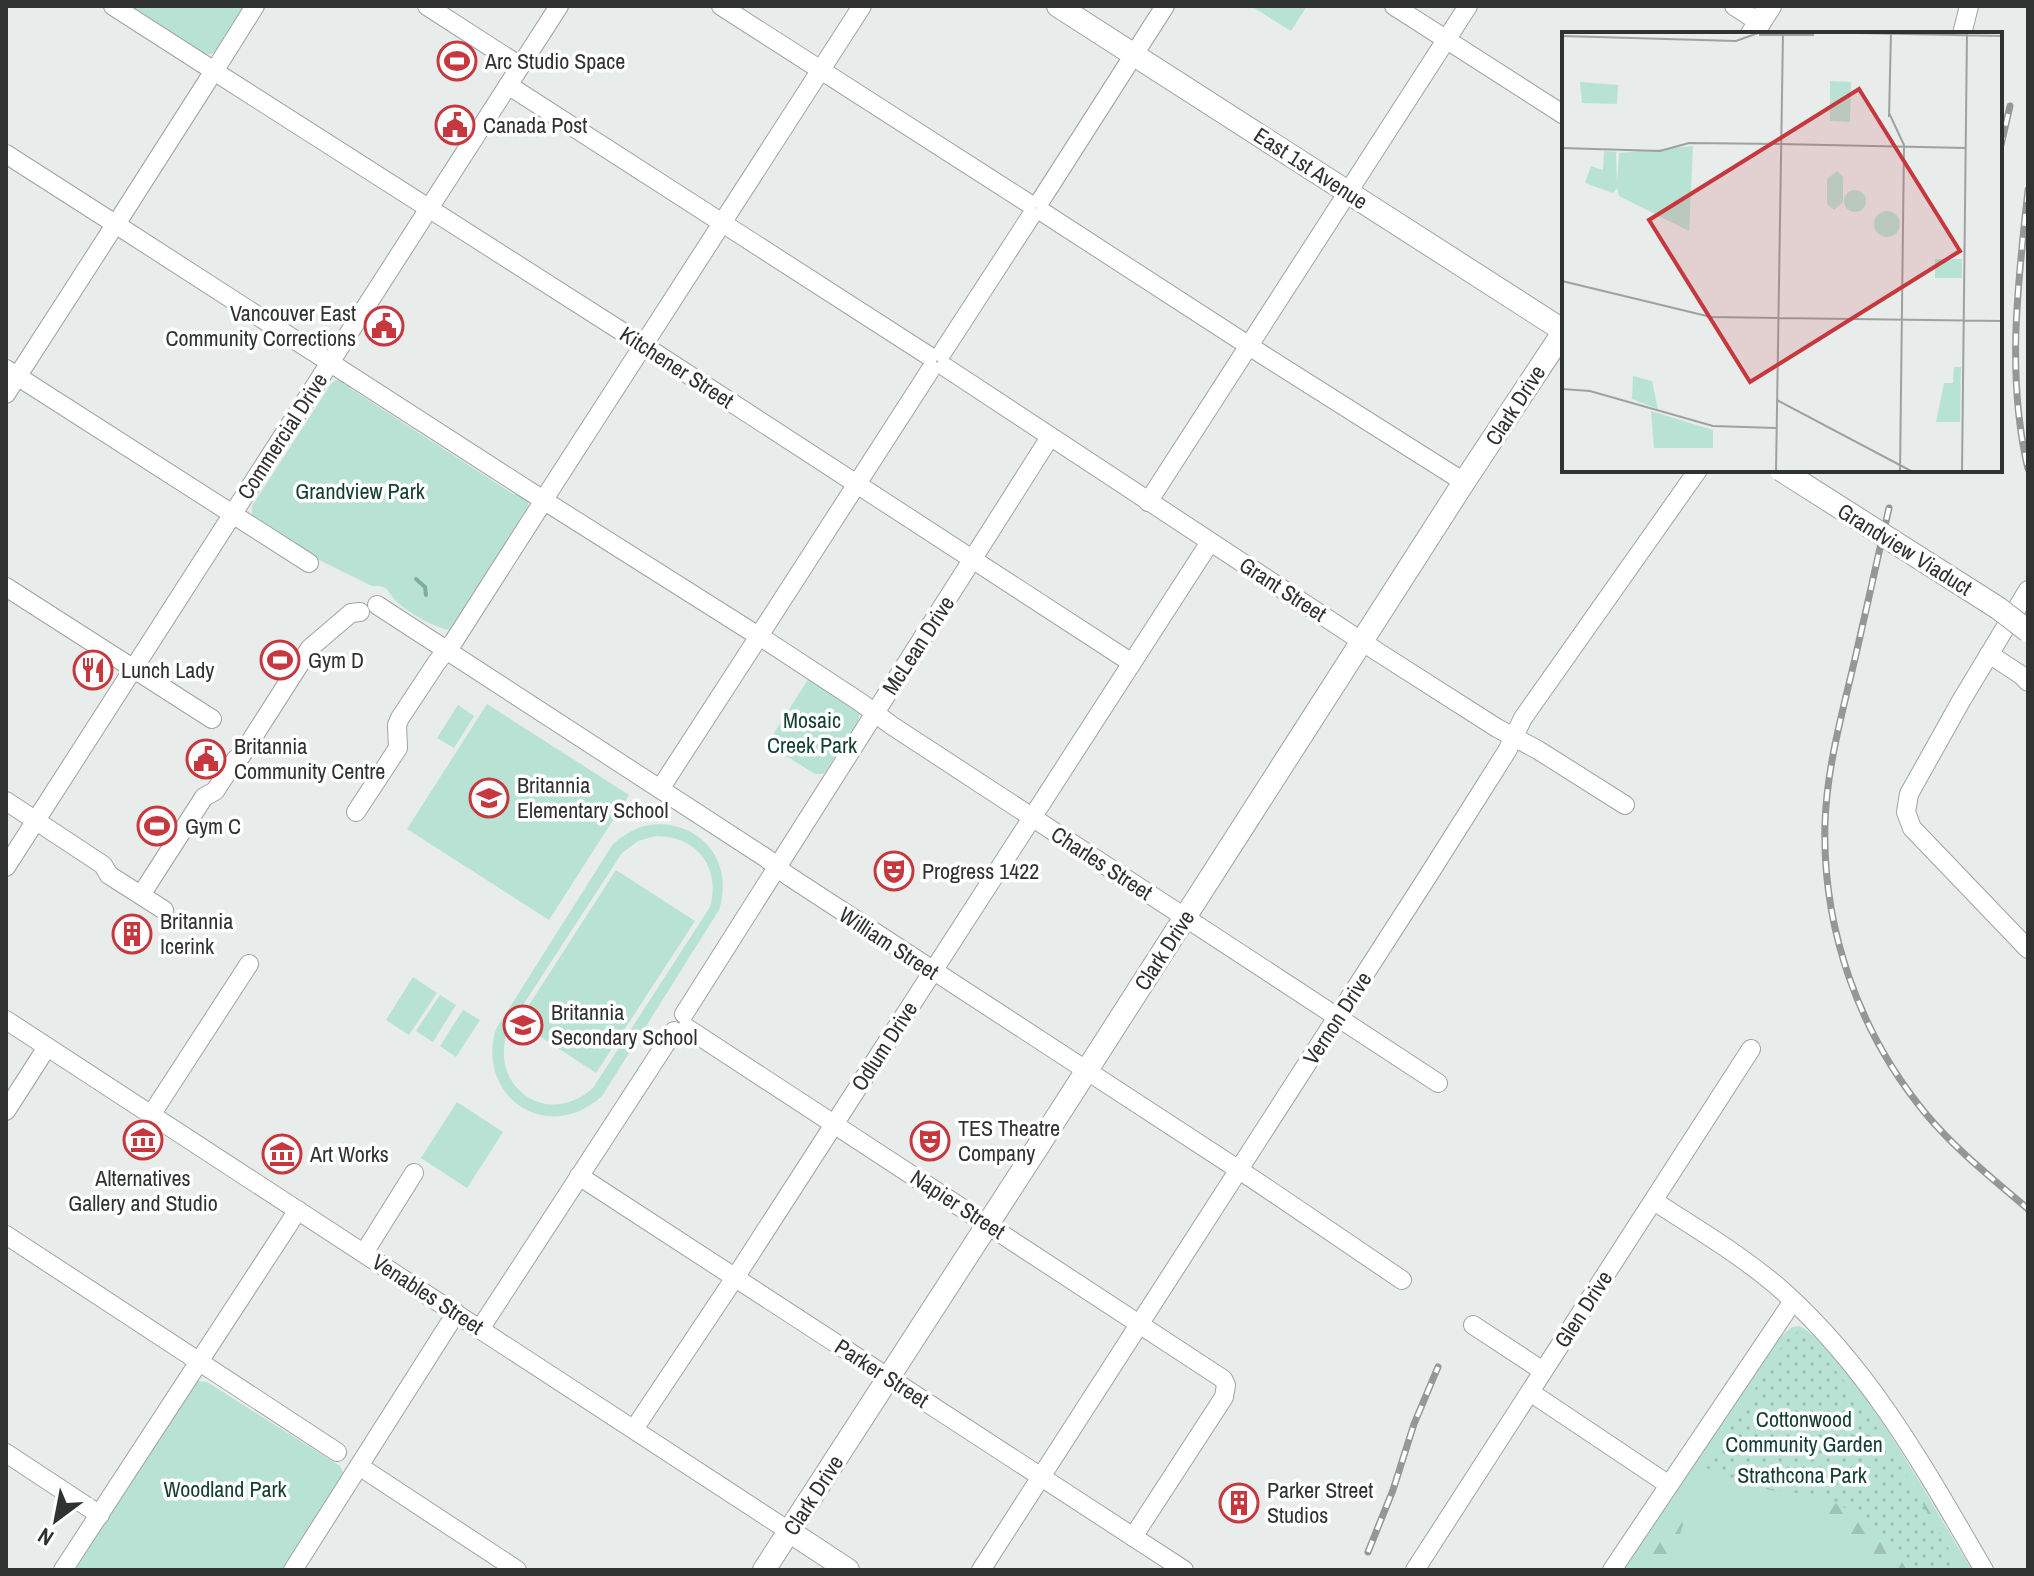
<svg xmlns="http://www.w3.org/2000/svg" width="2034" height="1576" font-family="'Archivo Narrow',sans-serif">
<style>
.green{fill:#b8e2d4;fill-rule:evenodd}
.forest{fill:url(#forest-firs)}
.garden{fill:url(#garden-dots)}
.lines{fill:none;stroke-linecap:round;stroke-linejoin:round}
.stream{stroke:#7ead9e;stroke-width:4}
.minor-casing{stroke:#a0a3a2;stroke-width:20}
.major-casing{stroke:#a0a3a2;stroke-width:24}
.minor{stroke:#fff;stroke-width:18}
.major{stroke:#fff;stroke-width:22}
.rail-casing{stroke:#949797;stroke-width:7}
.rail{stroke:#fff;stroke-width:4;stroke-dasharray:12;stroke-linecap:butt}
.major-bridge-casing{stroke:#a0a3a2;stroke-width:24;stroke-linecap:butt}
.major-bridge{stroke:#fff;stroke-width:22}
.labels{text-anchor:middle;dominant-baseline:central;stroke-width:7;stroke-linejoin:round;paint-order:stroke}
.poi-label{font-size:22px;fill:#303131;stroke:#fff;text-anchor:start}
.street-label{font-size:22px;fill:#303131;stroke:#fff}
.park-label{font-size:22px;fill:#133e33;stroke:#fff}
.inset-road{fill:none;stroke:#9ea1a1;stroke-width:2}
.view{fill:#c7373e;fill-opacity:0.15;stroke:#c7373e;stroke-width:4}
.inset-edge{fill:none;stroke:#303131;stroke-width:4}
</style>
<defs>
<pattern id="forest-firs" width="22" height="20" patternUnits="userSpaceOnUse" patternTransform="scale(2)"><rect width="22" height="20" fill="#b8e2d4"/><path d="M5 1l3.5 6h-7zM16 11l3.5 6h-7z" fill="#9ec2b6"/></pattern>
<pattern id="garden-dots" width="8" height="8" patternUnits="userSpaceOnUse" patternTransform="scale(2)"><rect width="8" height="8" fill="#b8e2d4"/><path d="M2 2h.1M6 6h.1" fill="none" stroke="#9ec2b6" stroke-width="1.8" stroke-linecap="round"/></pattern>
</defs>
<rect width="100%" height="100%" fill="#e8eceb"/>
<g class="green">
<path d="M128 6H246L216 53 205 55Z"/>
<path d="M1251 6H1307L1291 31Z"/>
<path d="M336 380C342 379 348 384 351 389L513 494H519L528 501V508L449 630C434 627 409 613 397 602 387 592 390 585 372 586L307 554 252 515V506L331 384Z"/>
<path d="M809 678 856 708 860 713 858 721 824 774H815L767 744Z"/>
<path d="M487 704 629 795 549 920 407 829Z"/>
<path d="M458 705 474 716 454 748 437 738Z"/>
<path d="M659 824C707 826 733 865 719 910L602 1096C549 1145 475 1098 496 1029L613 844C627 832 640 825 659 824ZM656 836C697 836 721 867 710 907L593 1088C545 1131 484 1083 510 1025L622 853 638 841Z"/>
<path d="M616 870 695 921 596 1073 518 1022Z"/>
<path d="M413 977 437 993 409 1035 386 1020Z"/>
<path d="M440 995 456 1005 433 1042 416 1031Z"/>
<path d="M463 1010 480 1020 456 1057 440 1046Z"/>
<path d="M457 1102 503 1132 467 1188 421 1158Z"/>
<path d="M1799 1326C1813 1332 1824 1347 1835 1359 1889 1422 1928 1499 1972 1570H1622L1778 1339 1792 1327Z"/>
<path d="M198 1381 207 1382 340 1466 343 1472 342 1480 283 1570H75L195 1382Z"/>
</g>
<g class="forest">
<path d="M1796 1338 1818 1345 1829 1377 1895 1463 1906 1469C1915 1489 1943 1526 1943 1546 1943 1553 1937 1563 1933 1570H1893L1878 1561 1872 1548 1854 1544 1844 1537 1817 1504 1795 1494 1735 1484 1740 1464 1785 1489 1817 1498 1824 1475Z"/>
<path d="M1678 1493 1690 1502 1672 1560V1570H1641L1656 1542 1670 1524 1667 1513Z"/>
</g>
<path class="garden" d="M1798 1332C1870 1394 1911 1491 1962 1570H1916L1860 1515 1826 1499 1729 1481 1705 1467 1786 1340Z"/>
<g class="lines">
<path class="stream" d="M416 579 425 587 426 595"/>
<g class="minor-casing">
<g id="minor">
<path d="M113 6 208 67"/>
<path d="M427 6 520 66"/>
<path d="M721 6 1028 203"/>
<path d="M1394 6 1564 115"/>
<path d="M1734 6 1760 23"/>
<path d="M1962 34 1969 6"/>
<path d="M218 65 255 6"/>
<path d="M220 75 643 345 1132 663"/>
<path d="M508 85 929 356"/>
<path d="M6 154 109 220"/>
<path d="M1041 200 1165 6"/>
<path d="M1044 213 1260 353 1464 482"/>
<path d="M120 218 210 77"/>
<path d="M123 229 537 496"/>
<path d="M942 353 1031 216"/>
<path d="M945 367 1381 654 1497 728 1538 750 1625 805"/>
<path d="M6 369 309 563"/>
<path d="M6 394 111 231"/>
<path d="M548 493 862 6"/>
<path d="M1148 502 1468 6"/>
<path d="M551 505 752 632"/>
<path d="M6 587 212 719"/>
<path d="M2028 590 1961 701 1909 794 1906 812 1912 828 2028 949"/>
<path d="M377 605 766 858 787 875 1256 1181 1402 1280"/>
<path d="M764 628 931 369"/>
<path d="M767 641 860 702 891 725 1438 1083"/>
<path d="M1989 654 2021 675 2028 682"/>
<path d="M660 789 754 644"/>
<path d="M6 801 103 865 109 875 164 910"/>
<path d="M356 812 398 748 397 725 400 718 437 662 454 641 539 508"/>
<path d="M6 867 559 6"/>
<path d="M141 895 204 797 215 791 236 759 241 756 310 648 351 613 360 612"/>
<path d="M684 1014 1050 437"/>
<path d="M6 1020 789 1531"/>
<path d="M687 1028 1223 1379 1226 1385 1224 1397 1133 1537"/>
<path d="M6 1111 47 1047"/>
<path d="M151 1115 249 964"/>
<path d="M579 1176 1184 1570"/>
<path d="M1654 1201C1698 1230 1745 1257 1785 1293 1873 1373 1925 1469 1984 1570"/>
<path d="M6 1235 337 1452"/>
<path d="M364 1253 414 1173"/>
<path d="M1473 1325 1543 1371"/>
<path d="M480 1329 674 1031"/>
<path d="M1530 1392 1669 1485"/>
<path d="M634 1429 742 1267 1210 542"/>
<path d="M6 1453 100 1515"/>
<path d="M359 1466 517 1570"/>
<path d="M63 1570 298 1210"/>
<path d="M293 1570 456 1313"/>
<path d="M981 1570 1426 879 1507 751 1523 718 1698 470"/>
<path d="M1415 1570 1751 1049"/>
<path d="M1612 1570 1793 1301"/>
</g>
</g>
<g class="major-casing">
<g id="major">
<path d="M1752 34 1770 6"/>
<path d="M789 1531 848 1570"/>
<path d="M764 1570 1037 1148 1464 482 1564 331 1058 6"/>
</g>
</g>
<use href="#minor" class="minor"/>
<use href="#major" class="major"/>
<g class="rail-casing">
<g id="rail">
<path d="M2000 149 2010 106"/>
<path d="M2028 190C2018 283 2006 376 2028 469"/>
<path d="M1889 508C1878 555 1868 603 1857 650 1844 707 1827 764 1825 823 1822 929 1859 1033 1926 1114 1956 1150 1993 1179 2028 1209"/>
<path d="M1368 1552 1393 1490 1414 1424 1438 1367"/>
</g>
</g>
<use href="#rail" class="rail"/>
<g class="major-bridge-casing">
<path id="major-bridge" d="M1781 470 1998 608 2028 631"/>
</g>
<use href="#major-bridge" class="major-bridge"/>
</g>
<defs>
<g id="stadium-ring" transform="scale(2)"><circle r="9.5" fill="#fff" stroke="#c7373e" stroke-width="1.5"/><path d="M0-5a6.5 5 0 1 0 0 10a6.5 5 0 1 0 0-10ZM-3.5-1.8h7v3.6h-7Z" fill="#c7373e"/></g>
<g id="civic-ring" transform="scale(2)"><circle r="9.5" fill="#fff" stroke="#c7373e" stroke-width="1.5"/><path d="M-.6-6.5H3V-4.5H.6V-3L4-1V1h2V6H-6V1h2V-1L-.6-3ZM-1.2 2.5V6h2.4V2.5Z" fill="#c7373e"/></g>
<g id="restaurant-ring" transform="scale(2)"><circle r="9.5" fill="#fff" stroke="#c7373e" stroke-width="1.5"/><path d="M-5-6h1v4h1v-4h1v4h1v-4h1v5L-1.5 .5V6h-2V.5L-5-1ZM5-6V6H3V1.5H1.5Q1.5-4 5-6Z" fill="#c7373e"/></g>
<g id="school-ring" transform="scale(2)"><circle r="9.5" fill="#fff" stroke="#c7373e" stroke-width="1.5"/><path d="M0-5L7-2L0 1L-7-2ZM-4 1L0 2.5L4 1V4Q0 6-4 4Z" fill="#c7373e"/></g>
<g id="theatre-ring" transform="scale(2)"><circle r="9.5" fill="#fff" stroke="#c7373e" stroke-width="1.5"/><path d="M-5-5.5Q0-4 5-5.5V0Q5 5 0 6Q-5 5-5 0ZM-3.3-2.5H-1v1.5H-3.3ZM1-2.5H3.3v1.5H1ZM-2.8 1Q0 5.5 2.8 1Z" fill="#c7373e"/></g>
<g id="building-ring" transform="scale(2)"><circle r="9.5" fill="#fff" stroke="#c7373e" stroke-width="1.5"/><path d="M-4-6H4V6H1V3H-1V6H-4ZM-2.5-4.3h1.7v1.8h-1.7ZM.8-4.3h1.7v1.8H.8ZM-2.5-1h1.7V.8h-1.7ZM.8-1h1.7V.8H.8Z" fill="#c7373e"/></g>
<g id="museum-ring" transform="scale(2)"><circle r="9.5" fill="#fff" stroke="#c7373e" stroke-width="1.5"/><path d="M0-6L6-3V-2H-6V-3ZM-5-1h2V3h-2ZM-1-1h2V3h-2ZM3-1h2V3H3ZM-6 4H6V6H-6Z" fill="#c7373e"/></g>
</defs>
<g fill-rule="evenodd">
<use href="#stadium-ring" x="457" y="61"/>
<use href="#civic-ring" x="455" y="125"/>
<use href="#civic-ring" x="384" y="326"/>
<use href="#stadium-ring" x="280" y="660"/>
<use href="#restaurant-ring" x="93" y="670"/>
<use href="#civic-ring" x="206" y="759"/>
<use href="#school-ring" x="489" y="798"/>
<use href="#stadium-ring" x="157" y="826"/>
<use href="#theatre-ring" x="894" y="871"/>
<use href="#building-ring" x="132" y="934"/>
<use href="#school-ring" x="523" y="1025"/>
<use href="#museum-ring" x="143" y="1140"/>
<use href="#theatre-ring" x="930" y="1141"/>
<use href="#museum-ring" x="282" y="1154"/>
<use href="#building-ring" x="1239" y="1503"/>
</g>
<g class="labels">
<g class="poi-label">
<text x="485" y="61">Arc Studio Space</text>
<text x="483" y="125">Canada Post</text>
<text x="356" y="313" text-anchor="end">Vancouver East<tspan x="356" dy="25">Community Corrections</tspan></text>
<text x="308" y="660">Gym D</text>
<text x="121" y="670">Lunch Lady</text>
<text x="234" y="746">Britannia<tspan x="234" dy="25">Community Centre</tspan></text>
<text x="517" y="785">Britannia<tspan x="517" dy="25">Elementary School</tspan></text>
<text x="185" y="826">Gym C</text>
<text x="922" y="871">Progress 1422</text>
<text x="160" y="921">Britannia<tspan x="160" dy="25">Icerink</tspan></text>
<text x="551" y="1012">Britannia<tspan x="551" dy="25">Secondary School</tspan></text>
<text x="958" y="1128">TES Theatre<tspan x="958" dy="25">Company</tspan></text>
<text x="310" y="1154">Art Works</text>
<text x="143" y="1178" text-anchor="middle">Alternatives<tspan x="143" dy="25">Gallery and Studio</tspan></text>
<text x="1267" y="1490">Parker Street<tspan x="1267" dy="25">Studios</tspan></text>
</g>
<g class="street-label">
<text transform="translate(1311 168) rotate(33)">East 1st Avenue</text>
<text transform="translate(677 367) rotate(33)">Kitchener Street</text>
<text transform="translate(1515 405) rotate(-57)">Clark Drive</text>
<text transform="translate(282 436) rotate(-57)">Commercial Drive</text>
<text transform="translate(1905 549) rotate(32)">Grandview Viaduct</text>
<text transform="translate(1283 589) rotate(33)">Grant Street</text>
<text transform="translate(918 645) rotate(-57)">McLean Drive</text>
<text transform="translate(1102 863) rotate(33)">Charles Street</text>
<text transform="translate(889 943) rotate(33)">William Street</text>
<text transform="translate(1164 950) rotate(-57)">Clark Drive</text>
<text transform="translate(1337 1018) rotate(-57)">Vernon Drive</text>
<text transform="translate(884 1046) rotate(-57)">Odlum Drive</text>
<text transform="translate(958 1204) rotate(33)">Napier Street</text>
<text transform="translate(428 1294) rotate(33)">Venables Street</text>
<text transform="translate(1583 1309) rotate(-57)">Glen Drive</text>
<text transform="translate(882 1373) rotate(33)">Parker Street</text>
<text transform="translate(813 1495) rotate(-57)">Clark Drive</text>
</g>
<g class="park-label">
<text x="360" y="491">Grandview Park</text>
<text x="812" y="720">Mosaic<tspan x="812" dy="25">Creek Park</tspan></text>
<text x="1804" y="1419">Cottonwood<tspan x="1804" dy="25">Community Garden</tspan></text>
<text x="1802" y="1475">Strathcona Park</text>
<text x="225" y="1489">Woodland Park</text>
</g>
</g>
<g transform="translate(1562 32)">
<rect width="440" height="440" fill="#e8eceb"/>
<path d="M268 49 289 50 288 90 268 89ZM18 50 56 53 55 72 20 71ZM131 114 127 199 57 164 55 156 51 161 23 151 29 134 41 138 42 119 54 120 55 153 57 121ZM275 139 281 145V170L272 178 265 172V147ZM282 169a11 11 0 1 1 22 0a11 11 0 1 1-22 0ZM312 192a13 13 0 1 1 26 0a13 13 0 1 1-26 0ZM373 227H400V246H373ZM392 335H399L398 390H374L382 351H391ZM71 344 90 349 96 377 70 367ZM89 379 151 398V416H92Z" fill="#b8e2d4"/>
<path d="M42 121 54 122V154H41V142L29 141V136L42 138ZM81 173 109 183 128 178 127 198Z" fill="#b8e2d4"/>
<path class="inset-road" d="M248 0 440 4M197 3H252M0 4 174 9 199 0M327 81 342 113 338 440M327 85 329 0M218 112 404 116M0 116 98 119 127 111 218 112M0 249 149 285 440 289M0 357 28 359 151 394 214 396M215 368 351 440M214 440 221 0M400 440 405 0"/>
<path class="view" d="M297 57 398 219 188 350 87 188Z"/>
<rect width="440" height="440" class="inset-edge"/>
</g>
<rect width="2034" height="1576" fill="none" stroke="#303131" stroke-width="16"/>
<g transform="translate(56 1520) rotate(212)" stroke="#ffffff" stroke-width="6" paint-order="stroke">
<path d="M0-6L14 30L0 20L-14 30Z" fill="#303131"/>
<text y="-12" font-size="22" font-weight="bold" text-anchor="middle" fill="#303131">N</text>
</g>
</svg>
